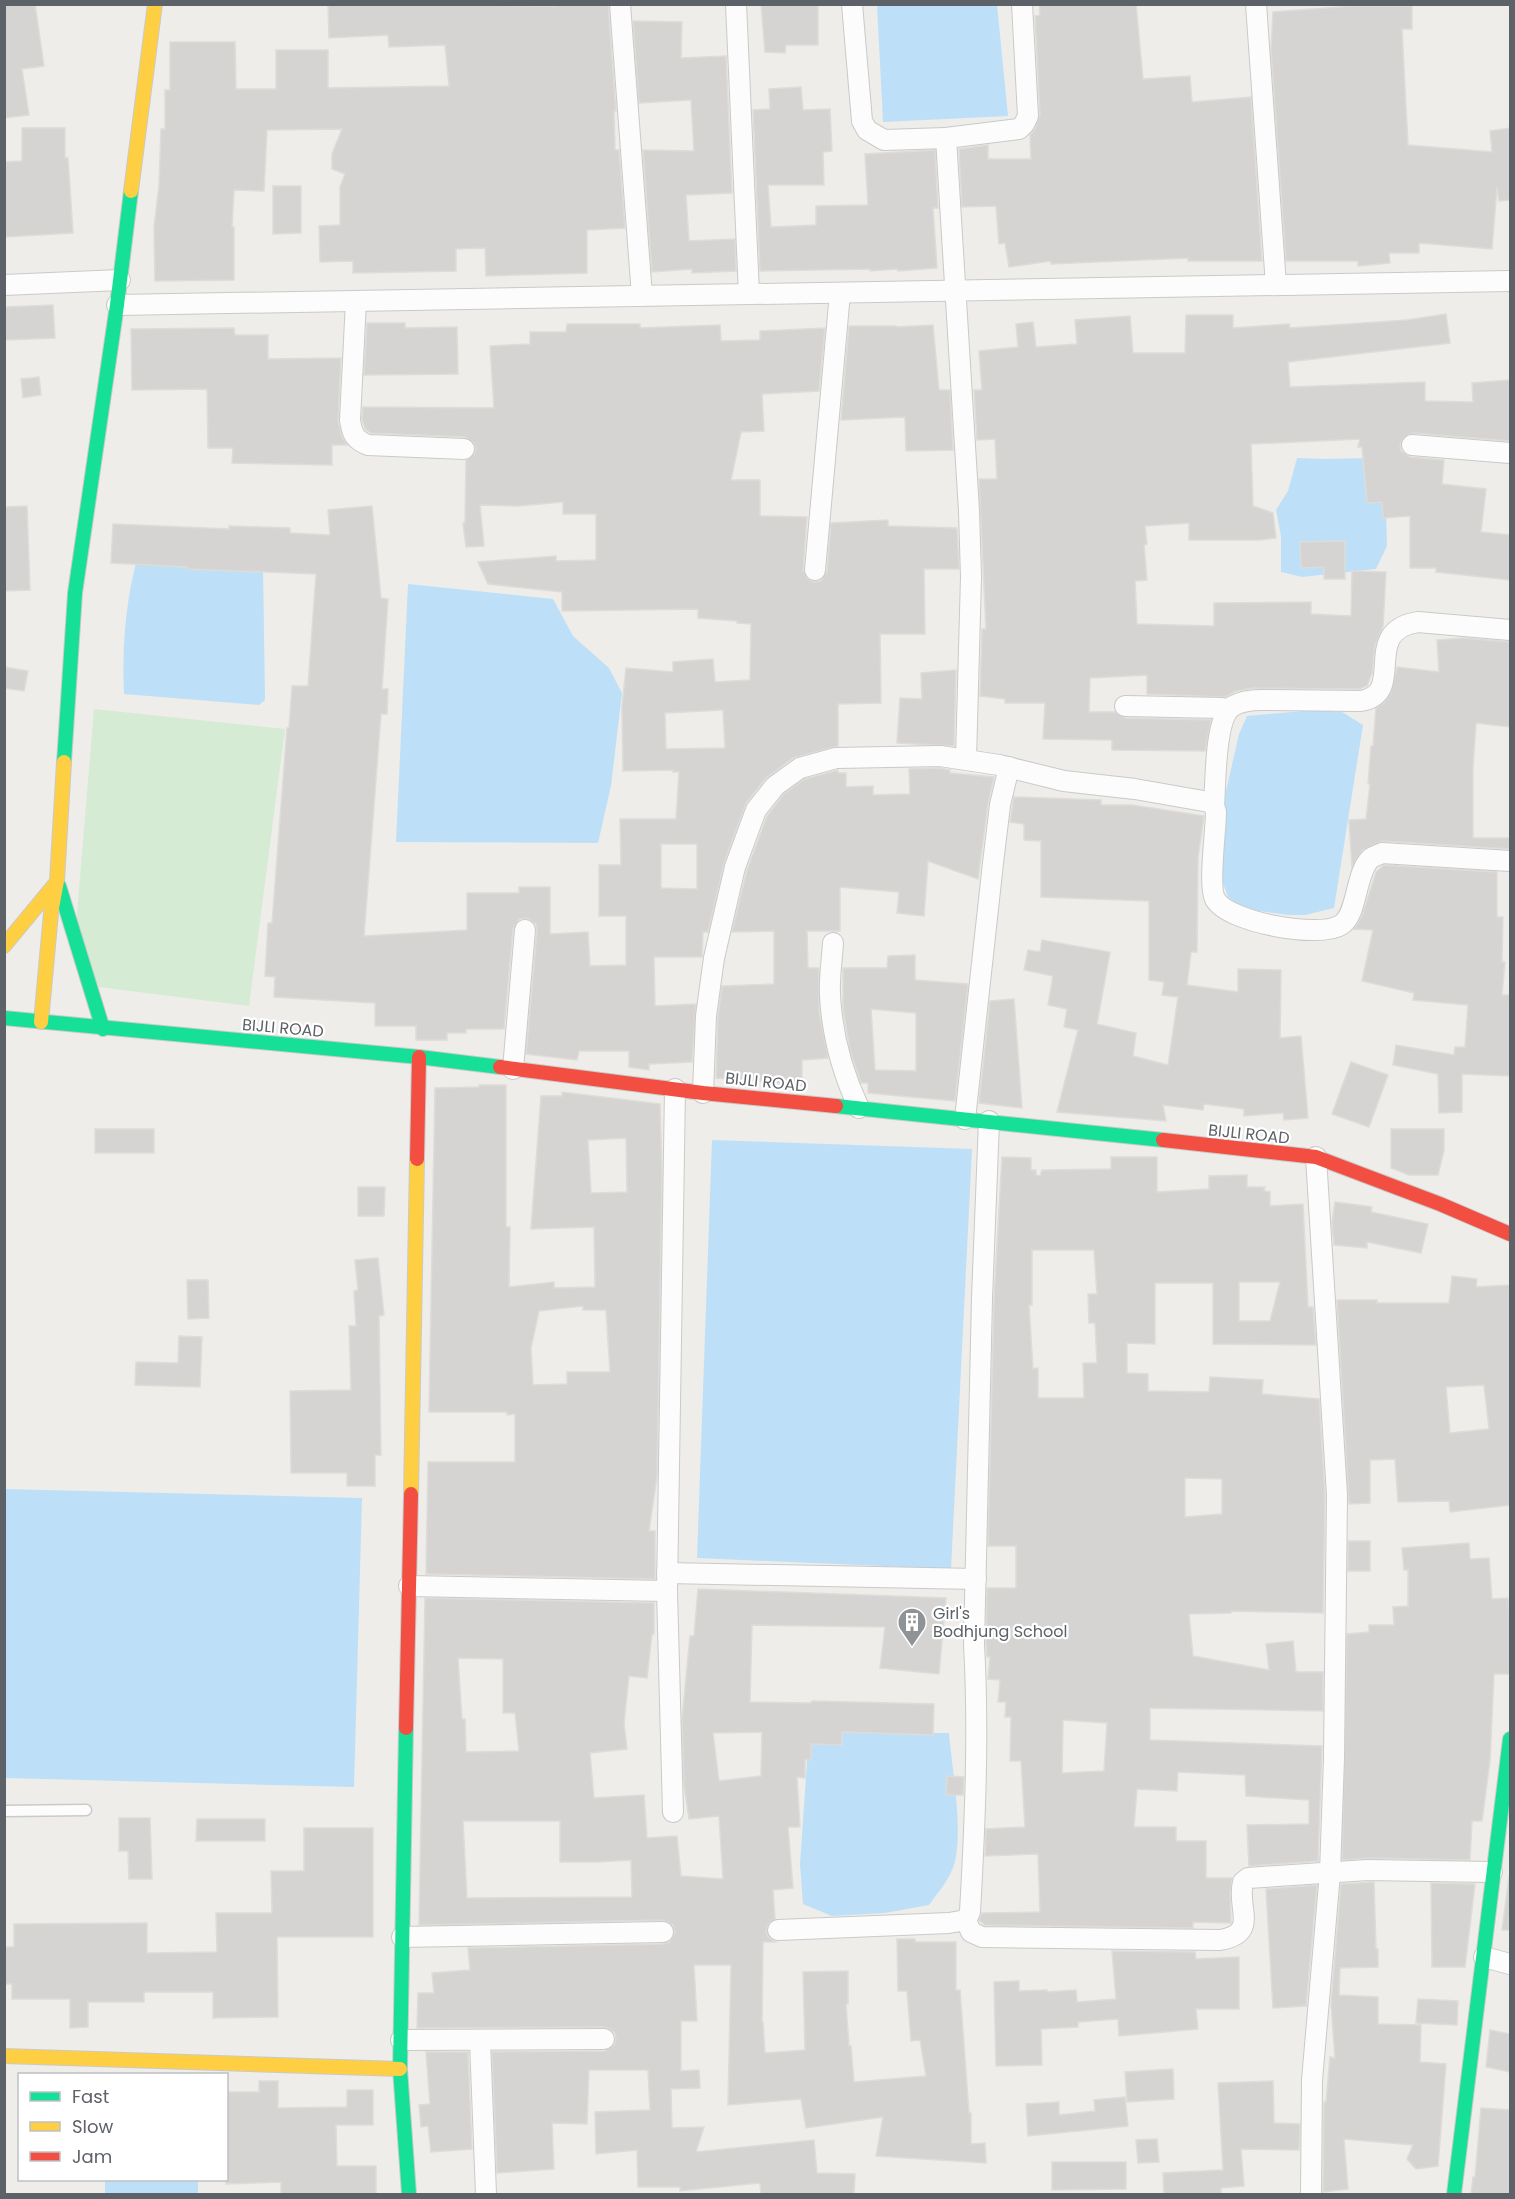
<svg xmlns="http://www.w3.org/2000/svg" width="1515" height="2199" font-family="Poppins,sans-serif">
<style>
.green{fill:#d6ebd3}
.water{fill:#bde0f8}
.building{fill:#d5d4d2;stroke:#dedcd8;stroke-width:1.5;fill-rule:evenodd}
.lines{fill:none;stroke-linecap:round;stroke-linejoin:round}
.lane-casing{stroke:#c9cac9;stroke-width:13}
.street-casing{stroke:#c9cac9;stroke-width:22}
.fast-casing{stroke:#c9caca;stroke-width:16}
.slow-casing{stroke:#c9caca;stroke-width:16}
.jam-casing{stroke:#c9caca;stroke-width:16}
.lane{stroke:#fcfcfc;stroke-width:10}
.street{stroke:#fcfcfc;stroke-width:20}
.fast{stroke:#16e098;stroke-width:14}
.slow{stroke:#ffcf43;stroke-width:14}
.jam{stroke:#f24e42;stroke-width:14}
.labels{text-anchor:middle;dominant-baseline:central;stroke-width:4.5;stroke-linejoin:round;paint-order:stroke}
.street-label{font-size:16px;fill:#5d6268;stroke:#fff}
.poi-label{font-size:16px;fill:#5d6268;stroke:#fff;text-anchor:start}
</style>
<rect width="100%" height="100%" fill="#eeede9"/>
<path class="green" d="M94 709 285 729 249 1006 99 987 75 938Z"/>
<g class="water">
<path d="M877 5H997L1008 116 883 122Z"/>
<path d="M1297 458 1322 459 1374 458 1386 513 1387 546 1376 569 1302 577 1281 572V536L1276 510 1288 491Z"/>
<path d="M136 563 263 569 265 700 259 705 124 694C122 650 125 606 136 563Z"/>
<path d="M408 584 553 599 573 636 609 668 622 693 611 786 598 843 396 842Z"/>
<path d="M1314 710 1342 712 1363 725 1334 908 1305 915H1289L1243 909 1228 897 1219 872 1224 800 1239 734 1247 716Z"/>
<path d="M712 1140 972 1149 951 1569 697 1558Z"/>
<path d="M5 1489 362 1498 354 1787 5 1778Z"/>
<path d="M809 1733H949C952 1769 963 1827 955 1861 951 1878 939 1891 929 1905L885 1913 832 1916 803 1904 800 1864Z"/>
<rect x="105" y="2180" width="93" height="14"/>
</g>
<g class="building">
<path d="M4 4H35L44 66 22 69 29 115 4 118Z"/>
<path d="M328 4 556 6V4H608L616 111H614L615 150H619L625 228 587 230V273L486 276 485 248 456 249V271L353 273V261L320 262 319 226 340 225V187L345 174 332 169V154L342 129 267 130 264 191 234 190 232 227H234V280L155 281 154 227 159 186 161 129H165V90H170V42H235L236 89H276V50H328V88L449 86 445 45 389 47 388 35 329 38Z"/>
<path d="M761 4H818V45H786L785 53 765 52Z"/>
<path d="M1039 4H1136L1143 79 1190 76 1192 102 1251 97 1262 261H1188V258L1051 264V261L1009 267 1005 243 999 244 996 206 962 207 959 149 988 145V159H1031L1030 135 1035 129 1040 115 1035 16 1040 15Z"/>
<path d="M1353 6H1412V29H1402L1408 145 1492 152 1490 131 1510 128V200L1499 201 1497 187 1492 249 1419 243V253H1389L1390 263 1358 266V261H1286L1271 50 1273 12Z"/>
<path d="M633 21 682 22 681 58 726 56 732 193 686 195 689 241 735 239 736 271 692 273V269L652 272 643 150 694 151 691 100 639 103Z"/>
<path d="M801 87 803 110 830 109 832 151 823 152 824 185H768L771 227 816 225V206L868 205 865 154 935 150 938 208H933L937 268 898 271 897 269 870 271V269L760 271 753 110 770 109 769 89Z"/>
<path d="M22 128H65V158H68L73 233 4 237V162L22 161Z"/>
<path d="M273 186H301V233L273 234Z"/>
<path d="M53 305 55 338 4 340V307Z"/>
<path d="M1446 314 1450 343 1288 362 1290 387 1425 382V401L1473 402 1472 383 1510 380V441L1413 433 1403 438 1400 445 1401 451 1410 457 1444 460 1442 484 1486 489 1481 532 1510 535V580L1436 572V568H1410V516L1383 518 1382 502 1367 503 1362 447H1358L1360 439 1251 444 1253 506 1273 513 1276 538 1259 540H1189V523L1145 526 1147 544 1144 545 1147 580 1135 581 1137 624 1214 626V603L1311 602V614L1351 616 1352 571 1386 572 1383 626 1375 645 1372 673 1367 686 1359 689 1253 688 1236 691 1225 697 1147 694V675L1090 678 1089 712H1115L1125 718 1211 720 1205 751 1112 750V740L1043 739 1045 703H1005V699L980 696 982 629H986L979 479H997L995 439 977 440 974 390H982L979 351 1018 347 1016 324 1033 322 1036 347 1077 344 1075 320 1130 316 1133 353H1185L1186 315H1233V328L1289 324 1290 328 1407 320Z"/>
<path d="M367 323H405V328L457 327 458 374 364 375Z"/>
<path d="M567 324H640V328L720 325 721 341 760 340V331L825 328 819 391 762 394 764 431 741 432 731 480H760V516L807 517 803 570 808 579 813 582 821 581 827 572 831 523 888 520V526L957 528 959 569H924L925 634H880L881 703 838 704V746L793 758 766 778 746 803 724 863 708 932H703L702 957H654L655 1006 696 1004 692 1062 649 1064V1070L629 1067V1051H579L577 1060 526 1054 537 931 536 924 527 918 519 919 513 929 504 1029H466V1033H447V1040H416V1026H375V1003L274 997 275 977 265 976 268 923H272L287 728H289L292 686H308L316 574 187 569V567L111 563 113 524 229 529V526L290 528V533L330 535 328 510 372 506 381 598 388 599 382 689H388L387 714H381L364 936 467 930V893H519V887H550V934L588 932 590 966 626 965V916H599V865H621L620 819H676L679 772H673V770L623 771 622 707 626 668 673 672V662L713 659 715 682 750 680 751 624 737 623V621L698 618V609L562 611V592L488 584 478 562 556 556V561L596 560V514H563V502L517 506 480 505 484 546 466 547 463 523H465L466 460 474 455 476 449 474 443 465 437 371 433 365 429 362 419 363 407 494 408 490 346 530 344V332H566ZM723 710 725 748 666 749 665 713ZM661 844H697V889L661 888Z"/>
<path d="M933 325 939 390H950L953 450 906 451 905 417 841 420 849 326H896V327Z"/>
<path d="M234 328 235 335H268V359L341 358 338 422 342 437 347 445H332V465L232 463 233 448H208L207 389 132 390 131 329Z"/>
<path d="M39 377 41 395 23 398 21 379Z"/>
<path d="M27 506 30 590 4 591V507Z"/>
<path d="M1345 541V579H1324V567L1301 568 1300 542Z"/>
<path d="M1464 638 1510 642V727L1476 723 1473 766V838H1510V849L1382 841 1362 850 1352 867 1349 820 1366 819 1370 784H1368L1371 746H1373L1376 708 1384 703 1391 693 1397 667 1439 672 1437 640Z"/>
<path d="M4 667 28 671 24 691 4 688Z"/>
<path d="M956 670 954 746 897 743 900 698 922 699 921 673Z"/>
<path d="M939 768 950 770V773L994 777 988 804 978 879 928 861 924 916 897 913 899 892 840 887V931H807L808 968H819V1011L828 1058 802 1060V1085L716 1078 718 1017 722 986 774 984V931L732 932 747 870 767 816 783 795 805 779 838 770V773H846V787L873 786V795L910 794 909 769Z"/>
<path d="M1014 797 1101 800V805H1132L1204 816 1198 858 1197 952H1191L1187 985 1238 992V969L1281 970 1280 1038 1301 1036 1308 1118 1284 1120 1283 1113 1244 1116V1109L1204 1104 1203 1110 1163 1105 1166 1121 1057 1112 1078 1030 1064 1027 1067 1009 1048 1005 1053 976 1024 970 1028 950 1040 952 1042 940 1110 952 1097 1024 1136 1033 1133 1056 1168 1065 1178 997 1162 995 1164 982 1149 980V901L1041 897V841L1024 840V824L1010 822Z"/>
<path d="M1384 865 1497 872V917H1503L1502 962H1505L1502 995H1510V1076L1462 1074V1112L1439 1113 1438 1074 1393 1065 1396 1045 1454 1055 1455 1047H1465L1468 1005 1413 1000 1414 993 1362 981 1373 930 1354 929 1362 916 1376 872Z"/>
<path d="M915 955V980L968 984 955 1101 868 1093V1083H861L850 1050 843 1009V968H887L888 956ZM871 1009 916 1013V1071L875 1070Z"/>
<path d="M1014 999 1022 1108 979 1103 990 1001Z"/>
<path d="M1351 1062 1388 1075 1369 1127 1332 1114Z"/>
<path d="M479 1085H506V1227H510L509 1287 554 1282V1288L595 1287 594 1227 531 1229 541 1096H562V1092L660 1104 662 1173 657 1476 649 1531H655V1579L426 1574 428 1462H515V1414L507 1415V1412H429L435 1088 479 1087ZM626 1138 627 1192 591 1193 588 1140ZM583 1306V1310H606L610 1372H567V1384L533 1385 531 1348 539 1311Z"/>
<rect x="95" y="1129" width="59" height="24"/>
<path d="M1391 1129H1444V1150L1438 1175H1409L1391 1168Z"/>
<path d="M1002 1157 1031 1158V1170H1036V1175L1040 1176 1042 1170 1111 1169V1157H1157V1192L1209 1189V1176L1247 1175V1187H1265L1264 1191 1270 1192V1206L1303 1204 1308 1307H1313L1316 1345 1213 1344V1283H1155V1344L1127 1343V1373L1148 1374V1391L1209 1392 1210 1377 1263 1380 1262 1394 1319 1399 1325 1495 1323 1613 1231 1611V1613L1189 1614 1193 1656 1269 1670 1266 1644 1293 1641 1296 1672H1323V1711L1150 1708V1740L1322 1746 1318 1861 1249 1866 1247 1825 1309 1824V1800L1246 1796 1245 1775 1178 1772 1177 1791 1137 1789 1134 1827H1176V1841H1206V1878H1232L1230 1892 1231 1923 1193 1922V1928L985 1925 979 1920 982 1913 1040 1912 1038 1854 985 1856 986 1829 1025 1827 1021 1761H1010L1011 1717H1005L1006 1702H998L1000 1680 988 1679 990 1657H987L986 1644 987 1588H1016V1546H988L994 1298ZM1032 1250H1094L1097 1294H1088L1089 1323H1095L1097 1363H1083L1084 1398H1038V1368L1033 1369 1029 1305H1032ZM1239 1282H1280L1270 1321H1239ZM1185 1478 1222 1479V1514L1185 1517ZM1063 1720 1107 1723 1104 1771 1062 1773Z"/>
<path d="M358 1187H385L384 1216H358Z"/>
<path d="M1335 1202 1372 1207 1371 1212 1428 1224 1421 1253 1367 1242V1248L1334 1245 1332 1222Z"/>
<path d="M378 1258 384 1315 379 1316 381 1455H375V1486H347V1473H291L290 1391 351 1390 349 1326H356L354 1291 358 1290 355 1260Z"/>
<path d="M1452 1276 1477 1279 1476 1287 1510 1285V1505L1450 1512 1449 1501 1398 1502 1395 1459 1370 1460V1503L1349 1504 1337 1300H1377V1303H1449ZM1484 1385 1489 1429 1450 1433 1446 1387Z"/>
<path d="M187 1280H208L209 1318 188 1319Z"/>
<path d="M179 1336 202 1337 200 1387 135 1385 136 1362 178 1363Z"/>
<rect x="1348" y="1541" width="22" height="30"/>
<path d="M1469 1543 1470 1559 1489 1558 1492 1599 1508 1598 1510 1621V1674H1494L1490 1761 1482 1821H1472L1470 1860 1367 1858 1342 1860 1347 1634 1369 1632V1625H1394L1393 1607 1408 1606V1570H1404L1402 1548Z"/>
<path d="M698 1589 946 1598 939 1674 880 1668 885 1627 752 1625 750 1702 811 1703 812 1701 934 1704 933 1735 842 1732V1745L811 1744V1760H805V1778L797 1777 800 1827H788L793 1888 773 1890 775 1919 768 1924 766 1931 768 1937 776 1942H763L762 2022H763L765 2053 805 2050 803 1972 848 1971V2004H846L849 2046H851L854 2082 926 2076 920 2040 911 2041 907 1991H898L897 1939H915V1942H956V1990H960L969 2113H971V2144L985 2143 986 2163 876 2156 883 2117 806 2128 801 2099 728 2105 731 1965H694L697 2021H681V2071L699 2070 700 2088 671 2089 672 2128 704 2127 696 2152 814 2140 817 2173 855 2174 854 2194H761L760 2183 680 2191V2187H638L637 2150 596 2154 595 2112 650 2110 648 2070H589L587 2124 552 2123 554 2169 497 2173 492 2052 605 2051 614 2045 616 2040 615 2033 610 2029 604 2027 417 2028 418 1993H434L432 1973 470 1970 468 1948 663 1944 670 1942 675 1932 673 1925 663 1920 419 1925 425 1598 654 1603V1634H652L647 1678 629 1676 624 1723 627 1749 590 1753 594 1798 644 1795 647 1838 677 1836 681 1876 723 1879 719 1816 689 1819 684 1785 682 1719 690 1636H694ZM458 1658 503 1659V1713H515L519 1751 466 1752 465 1719H462ZM762 1732 761 1776 719 1781 713 1733ZM463 1821H560V1862H598L631 1860 632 1897 467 1898Z"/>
<path d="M947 1776 964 1777 963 1795H946Z"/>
<path d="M119 1818H150L152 1879H129L128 1851H119Z"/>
<path d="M197 1819H265V1841H196Z"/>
<path d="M304 1828H373V1937H277L278 2017 213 2018V1992H144V2002H88V2027L70 2028V1999H12V1984H4V1947H14V1924L147 1923V1953L217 1952 216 1913H272L271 1871H304Z"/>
<path d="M1509 1877H1510V1930H1502Z"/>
<path d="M1374 1882 1376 1949H1378V1967L1340 1968 1339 1995 1378 1997V2024L1421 2025 1420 2062 1446 2064 1438 2166 1416 2169 1407 2159 1413 2145 1344 2139 1348 2189 1323 2192 1324 2102H1326L1330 2057 1335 2058 1331 2004 1341 1884Z"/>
<path d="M1431 1883 1475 1884 1465 1967H1432Z"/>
<path d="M1317 1885 1306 2006 1273 2008 1266 1889Z"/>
<path d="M1112 1951 1195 1952 1196 1959 1239 1957V2009H1196L1198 2029 1119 2036 1118 2019 1078 2022V2027L1041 2029 1042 2065 996 2066 994 1982 1019 1981V1991L1047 1990V1992L1076 1990 1077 2002 1116 1999Z"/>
<path d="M1418 1999 1458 2001 1457 2025 1416 2023Z"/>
<path d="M1490 2030 1510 2034V2072L1486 2067Z"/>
<path d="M426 2052H468L472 2149 431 2152 428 2126 421 2127 419 2105 430 2104Z"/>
<path d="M1173 2069 1174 2099 1127 2102 1125 2072Z"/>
<path d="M259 2081H278V2108L347 2107V2090H373V2125H336L337 2166H376V2194H281V2182L226 2184V2092H259Z"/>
<path d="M1273 2081 1274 2123 1300 2124 1299 2150 1241 2149 1244 2186 1221 2188V2194H1164L1163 2173 1223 2170 1218 2083Z"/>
<path d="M1125 2097 1128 2126 1028 2136 1026 2104 1059 2102V2115L1095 2111 1094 2100Z"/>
<path d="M1481 2108 1510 2110V2194H1471L1473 2177H1475Z"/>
<path d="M1157 2139 1159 2162 1138 2163 1136 2140Z"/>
<path d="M1052 2162H1126V2189L1052 2190Z"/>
</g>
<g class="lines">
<g class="lane-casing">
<path id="lane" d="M4 1811 86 1810"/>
</g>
<g class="street-casing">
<g id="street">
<path d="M620 4 642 296"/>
<path d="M736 4 749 294"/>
<path d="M852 4 862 121 867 130 884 140 946 138"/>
<path d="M1256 4 1276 285"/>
<path d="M4 285 120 280"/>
<path d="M356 301 350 420C352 434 355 440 368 445L464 449"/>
<path d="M117 305 1510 281"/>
<path d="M1412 445 1510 453"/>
<path d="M815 570 840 293"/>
<path d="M1125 706 1222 708 1225 714"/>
<path d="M966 759 971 577 969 511 946 138 1019 129 1024 124 1028 116 1022 4"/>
<path d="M1214 806C1216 783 1214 717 1233 706 1242 701 1251 700 1261 700L1361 701C1408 693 1359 631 1418 622L1510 630"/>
<path d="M833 943C832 960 829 978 830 995 832 1035 842 1072 859 1108"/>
<path d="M513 1069 525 930"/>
<path d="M703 1093 706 1016 714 958 735 867 756 810 775 786 800 768 836 758 940 756 999 765 1064 781 1135 789 1209 802 1214 806 1216 812C1216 831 1208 885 1215 899 1227 922 1319 939 1341 925 1358 914 1355 874 1370 859 1373 856 1379 855 1382 853L1510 861"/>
<path d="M965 1119 993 863 1000 805 1009 767"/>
<path d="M667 1573 976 1579"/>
<path d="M409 1586 667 1591"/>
<path d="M673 1812 667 1591 675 1089"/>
<path d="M966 1920 971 1932 982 1937 1220 1940C1260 1933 1236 1908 1243 1882L1248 1878 1367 1870 1492 1872"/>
<path d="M778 1930 949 1923 966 1920 970 1912C975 1823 979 1733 974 1644L982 1298 989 1121"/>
<path d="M402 1937 663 1932"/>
<path d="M1484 1957 1510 1964"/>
<path d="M401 2040 604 2039"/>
<path d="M480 2041 486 2194"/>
<path d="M1311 2194 1312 2080 1330 1873 1334 1758 1337 1495 1316 1157"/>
</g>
</g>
<g class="fast-casing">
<g id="fast">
<path d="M64 762 75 593 117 305 131 191"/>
<path d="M59 886 103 1029"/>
<path d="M4 1018 419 1057 500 1067"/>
<path d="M836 1106 1163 1140"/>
<path d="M406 1728 400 2069 409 2194"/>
<path d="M1454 2194 1510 1739"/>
</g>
</g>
<g class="slow-casing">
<g id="slow">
<path d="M131 191 155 4"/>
<path d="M4 946 56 883"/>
<path d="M41 1022 51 913 57 881 64 762"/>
<path d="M411 1494 417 1159"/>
<path d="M4 2056 400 2069"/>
</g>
</g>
<g class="jam-casing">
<g id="jam">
<path d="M500 1067 703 1093 836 1106"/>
<path d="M1163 1140 1316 1157 1440 1204 1510 1234"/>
<path d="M417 1159 419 1057"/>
<path d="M406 1728 411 1494"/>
</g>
</g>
<use href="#lane" class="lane"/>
<use href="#street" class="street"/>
<use href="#fast" class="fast"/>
<use href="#slow" class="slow"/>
<use href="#jam" class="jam"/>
</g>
<defs>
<g id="building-pin" transform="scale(1.5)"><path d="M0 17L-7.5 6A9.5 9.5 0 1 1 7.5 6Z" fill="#909395" stroke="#fff"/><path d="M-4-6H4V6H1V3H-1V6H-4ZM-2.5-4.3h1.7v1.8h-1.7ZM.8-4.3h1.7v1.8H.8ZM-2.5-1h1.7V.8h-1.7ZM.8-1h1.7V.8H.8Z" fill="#fff"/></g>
</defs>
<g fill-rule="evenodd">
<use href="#building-pin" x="912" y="1622"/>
</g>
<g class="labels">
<g class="street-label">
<text transform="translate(283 1028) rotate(5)">BIJLI ROAD</text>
<text transform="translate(766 1082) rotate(6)">BIJLI ROAD</text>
<text transform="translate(1249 1134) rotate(6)">BIJLI ROAD</text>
</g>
<g class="poi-label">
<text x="933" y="1613">Girl's<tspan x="933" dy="18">Bodhjung School</tspan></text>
</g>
</g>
<rect width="1515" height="2199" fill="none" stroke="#5d6268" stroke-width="12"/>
<rect x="18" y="2073" width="210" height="108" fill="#ffffff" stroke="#bec0c3" stroke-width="1.5"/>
<rect x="30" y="2092" width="30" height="9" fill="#16e098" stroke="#bec0c3" stroke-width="1.5"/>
<text x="72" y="2103" font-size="18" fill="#5d6268">Fast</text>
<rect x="30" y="2122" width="30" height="9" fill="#ffcf43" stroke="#bec0c3" stroke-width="1.5"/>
<text x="72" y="2133" font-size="18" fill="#5d6268">Slow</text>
<rect x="30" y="2152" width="30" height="9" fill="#f24e42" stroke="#bec0c3" stroke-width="1.5"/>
<text x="72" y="2163" font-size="18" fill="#5d6268">Jam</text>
</svg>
